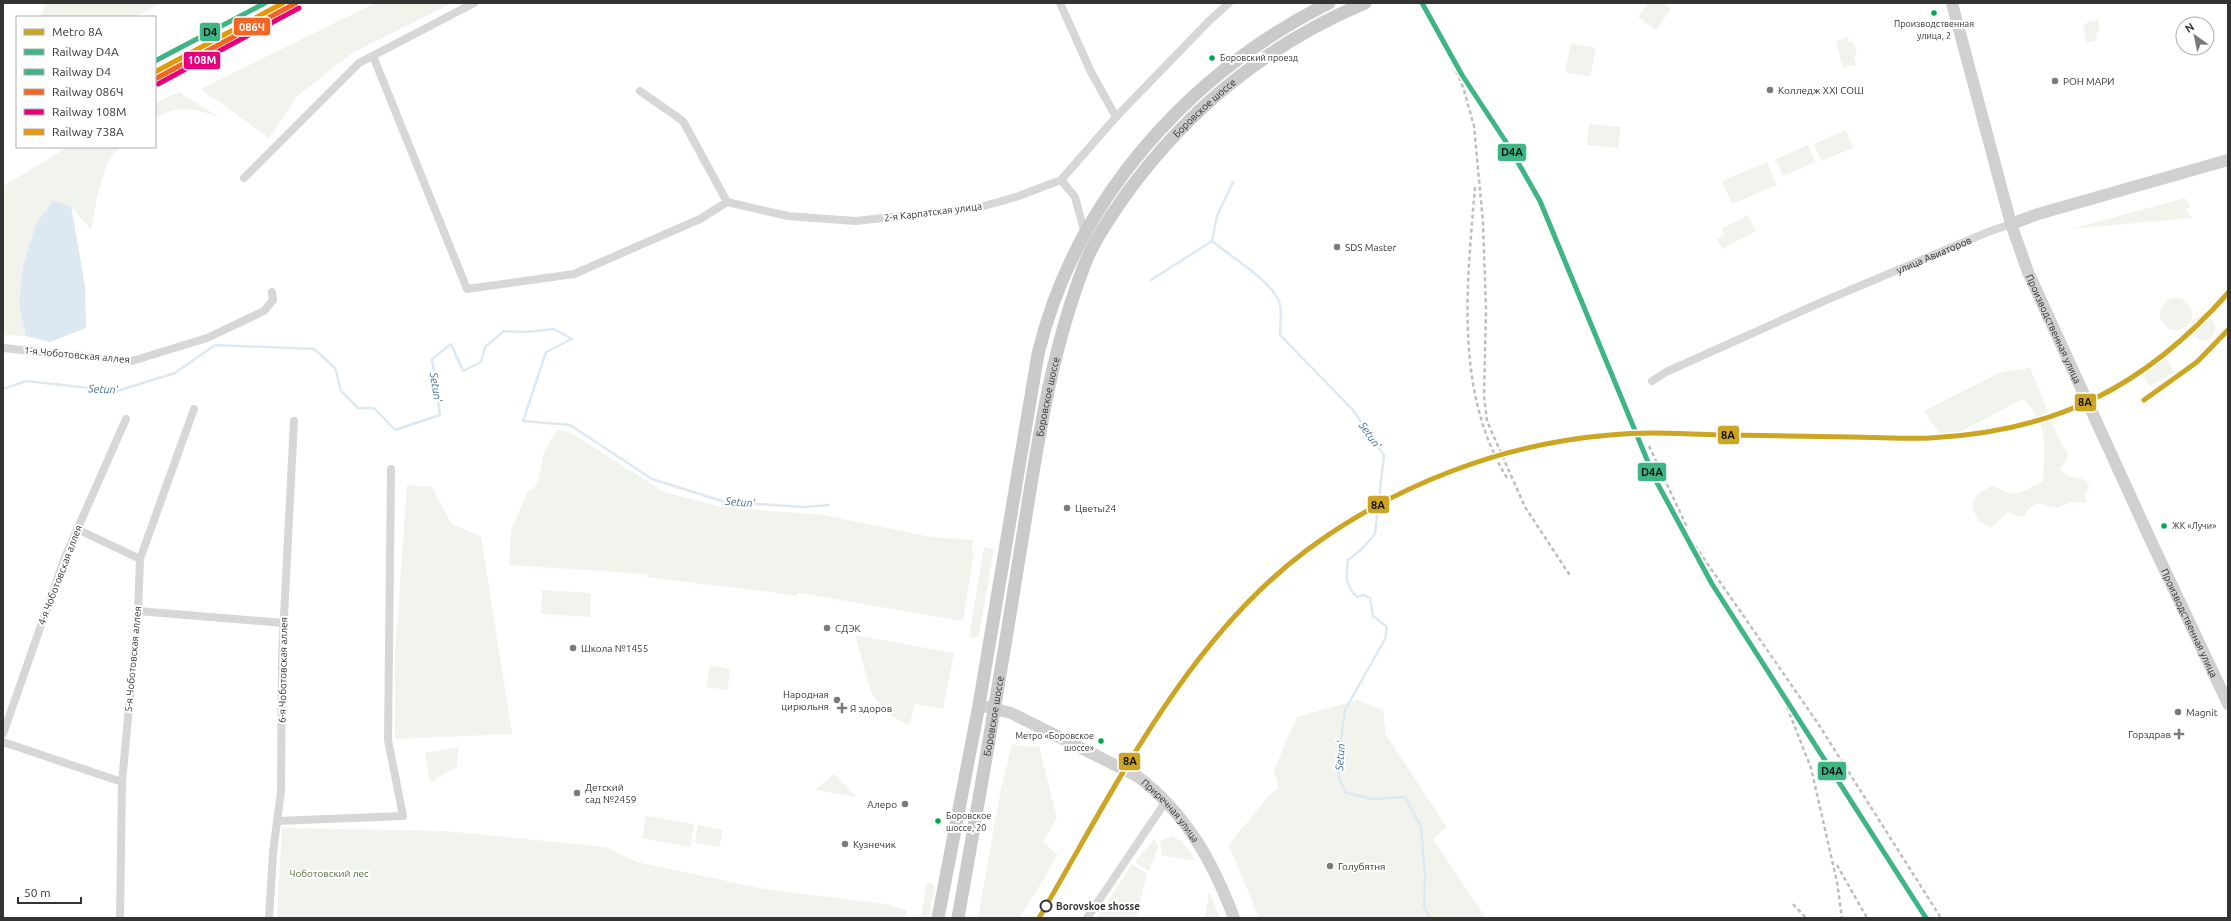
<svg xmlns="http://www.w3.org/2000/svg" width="2231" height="921" font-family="Ubuntu,sans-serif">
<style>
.green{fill:#f1f4ed}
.water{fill:#dde9f2}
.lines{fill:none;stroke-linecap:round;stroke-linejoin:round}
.stream{stroke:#dde9f2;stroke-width:2.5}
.street{stroke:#d7d7d7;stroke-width:8}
.secondary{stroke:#d0d0d0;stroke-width:12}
.primary{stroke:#cacaca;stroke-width:13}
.rail{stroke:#bebebe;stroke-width:2.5;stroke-dasharray:4 3;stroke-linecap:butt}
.rail-1-casing{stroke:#fff;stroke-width:8}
.rail-2-casing{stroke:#fff;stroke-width:8}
.rail-3-casing{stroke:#fff;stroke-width:8}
.rail-4-casing{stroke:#fff;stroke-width:8}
.rail-5-casing{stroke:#fff;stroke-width:8}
.rail-1{stroke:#3fb485;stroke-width:5}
.rail-2{stroke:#3fb485;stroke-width:5}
.rail-3{stroke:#f26522;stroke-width:5}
.rail-4{stroke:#e5007d;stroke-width:5}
.rail-5{stroke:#e39a05;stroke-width:5}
.metro-1-casing{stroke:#fff;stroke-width:8}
.metro-1{stroke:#cca622;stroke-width:5}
.bus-dot{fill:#00a651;stroke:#fff;stroke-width:1.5}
.poi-dot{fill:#7a7a7a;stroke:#fff;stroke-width:1.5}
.stop-dot{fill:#fff;stroke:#333;stroke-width:2}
.labels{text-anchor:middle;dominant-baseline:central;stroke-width:4;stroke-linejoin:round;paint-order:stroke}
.bus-label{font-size:9px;fill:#333;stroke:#fff;text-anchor:start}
.poi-label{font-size:10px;fill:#333;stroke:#fff;text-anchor:start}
.street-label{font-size:10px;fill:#333;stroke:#fff}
.park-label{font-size:10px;fill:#536e40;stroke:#fff}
.stop-label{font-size:10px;font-weight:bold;fill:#333;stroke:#fff;text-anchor:start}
.water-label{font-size:11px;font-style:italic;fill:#416f94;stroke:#fff}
.line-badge{stroke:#fff;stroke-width:1.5}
.badge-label{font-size:11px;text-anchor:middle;font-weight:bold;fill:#fff}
.pale-badge-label{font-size:11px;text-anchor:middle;font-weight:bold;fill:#111}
</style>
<rect width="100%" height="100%" fill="#fff"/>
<g class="green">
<path d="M45 3H162L135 17H41Z"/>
<path d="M375 3H452L354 52 297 96 269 138 201 89Z"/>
<path d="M1648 3H1663L1671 9 1656 30 1638 17Z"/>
<path d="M2098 20 2100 31 2096 33 2097 40 2086 43 2083 28 2087 22Z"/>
<path d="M1848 37 1849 42 1853 41 1857 55 1854 56 1856 65 1843 68 1836 41Z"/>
<path d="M1571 43 1596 48 1590 77 1565 72Z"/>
<path d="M179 92 219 117C194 109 178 103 155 119V103Z"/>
<path d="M1589 124 1621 127 1618 148 1587 145Z"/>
<path d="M1846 130 1853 148 1821 161 1814 144Z"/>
<path d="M1808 145 1815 162 1783 176 1776 159Z"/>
<path d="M68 147H120L108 161 97 197 91 230 71 206 54 202 19 305 26 336 3 335V186Z"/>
<path d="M1767 162 1777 185 1732 204 1722 181Z"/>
<path d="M2185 198 2191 206 2185 210 2192 218 2071 229Z"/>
<path d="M1748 215 1756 231 1722 249 1717 239 1724 235 1721 229Z"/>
<circle cx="2176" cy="314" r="16"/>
<circle cx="2203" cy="328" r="12"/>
<path d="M2165 357 2174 372 2150 386 2141 371Z"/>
<path d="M2030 368 2062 446 2068 453 2066 462 2059 469 2069 476 2086 480 2089 487 2086 493V503L2070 502 2058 508 2037 503 2026 511 2025 517 2017 516 2008 512 1991 528 1978 520 1972 507 1976 496 1991 486C1998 487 2003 491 2009 493 2020 495 2034 486 2043 481 2044 447 2050 426 2023 399L1944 440 1924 411 2001 372Z"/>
<path d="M557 430 568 431 664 492 722 507 824 515 931 537 973 540 972 552H974L963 621 805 594 797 593V596C746 588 697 584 647 577V574L509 565 511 531 527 493 537 485 544 452Z"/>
<path d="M407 485 432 487 451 523 481 537 512 734 395 739V655Z"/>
<path d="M984 547 994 549 979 635 975 638 969 637Z"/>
<path d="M542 590 591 593 590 617 541 614Z"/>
<path d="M855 635 954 653 943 709 915 704 909 726 887 713 871 692Z"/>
<path d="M710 665 731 669 727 690 706 687Z"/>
<path d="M1357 700 1383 710 1386 735 1447 827 1433 839 1486 918H1259L1229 845 1268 796 1279 788 1274 770 1297 717Z"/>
<path d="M1012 744 1026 747 1039 746 1057 818 1043 842 1058 855 1020 918H978L1000 793Z"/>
<path d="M458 747 457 766 430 783 425 753Z"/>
<path d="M834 774 857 797 815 790Z"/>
<path d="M646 816 694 824 690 847 642 838Z"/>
<path d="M698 825 723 830 719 847 695 843Z"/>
<path d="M287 828 445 831 606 847 637 862 764 889 885 904 907 910 905 918H277L282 829Z"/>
<path d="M1172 836C1183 839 1189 852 1196 861L1161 855 1162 849 1159 841Z"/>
<path d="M1155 838 1158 847 1149 871 1135 862Z"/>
<path d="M1132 864 1147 874 1136 918H1097Z"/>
<path d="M927 882 935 885 929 918H921Z"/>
<path d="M1209 891 1220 918H1205Z"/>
</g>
<path class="water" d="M53 201 71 206 85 286 86 328 50 342 26 336 19 305 23 267 36 224Z"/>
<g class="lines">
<g class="stream">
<path d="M1212 241 1217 216 1233 182"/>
<path d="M1151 280 1212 241C1229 256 1276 283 1280 305 1282 314 1280 326 1280 335L1352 409 1384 455 1375 534 1362 549 1348 560C1346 577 1345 585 1357 597L1364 595 1370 598 1373 616 1387 627 1385 639 1345 710 1338 761 1339 778 1346 793 1373 799 1405 797 1421 827 1425 876 1424 907 1430 918"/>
<path d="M3 389 26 381 117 391 175 373 215 345 314 349 335 368 341 391 358 408H374L395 430 440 415 432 359 451 344 463 371 481 362 485 347 504 331 525 332 554 329 572 339 546 352 523 421 570 425 652 479 725 502 804 507 829 505"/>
</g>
<g class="street">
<path d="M1060 3 1091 72 1116 117"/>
<path d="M373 56 467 289 574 274 700 219 727 202"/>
<path d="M640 91 683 121 727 202"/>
<path d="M244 178 359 63 474 3"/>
<path d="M1061 180 1075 197 1085 234"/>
<path d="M727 202 788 216 855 221 977 208 1016 197 1061 180 1116 117 1209 21 1229 3"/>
<path d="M3 348 132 361 207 338 264 311 273 300 272 292"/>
<path id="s1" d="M1652 381 1666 372 1824 301 1988 232 2011 224"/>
<path d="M77 529 140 559"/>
<path d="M138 611 284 623"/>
<path d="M3 734 65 557 126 419"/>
<path d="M3 742 122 782"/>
<path d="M277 821 403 816 388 740 391 469"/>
<path d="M120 918 122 782 138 611 140 559 194 409"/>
<path d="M269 918 273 853 281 791 282 656 294 421"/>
<path d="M1087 918 1166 801"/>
</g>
<g class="secondary">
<path id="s2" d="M1952 3 2011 224 2028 272 2151 541 2228 704"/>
<path d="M2011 224 2038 214 2228 160"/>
<path id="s3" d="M979 705 1011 713 1137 776C1186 813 1213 862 1234 918"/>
</g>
<g class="primary">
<path d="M938 918 979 705 1038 354C1075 200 1189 73 1329 3"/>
<path id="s4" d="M958 918C978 805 998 691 1016 577 1034 471 1046 362 1086 261 1096 237 1112 214 1127 193 1188 109 1269 43 1365 3"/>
</g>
<g class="rail">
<path d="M1445 45 1463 87 1474 126 1483 222 1486 310 1484 396 1487 421 1525 507 1571 577"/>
<path d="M1475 187C1467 284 1454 391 1507 478"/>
<path d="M1649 446 1687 527"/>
<path d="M1675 517 1817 722 1941 918"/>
<path d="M1782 694 1811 768 1837 882 1842 918"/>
<path d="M1837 865 1867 918"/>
<path d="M1793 904 1806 918"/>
</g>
<g class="rail-1-casing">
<path id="rail-1" d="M1422 3 1462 75 1508 145 1540 201 1655 479 1712 584 1926 918"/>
</g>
<g class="rail-2-casing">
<path id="rail-2" d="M155 61 265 3"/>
</g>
<g class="rail-3-casing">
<path id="rail-3" d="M155 79 296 3"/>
</g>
<g class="rail-4-casing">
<path id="rail-4" d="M158 84 299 8"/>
</g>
<g class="rail-5-casing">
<path id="rail-5" d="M155 72 283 3"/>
</g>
<use href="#rail-1" class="rail-1"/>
<use href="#rail-2" class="rail-2"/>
<use href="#rail-3" class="rail-3"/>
<use href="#rail-4" class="rail-4"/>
<use href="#rail-5" class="rail-5"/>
<g class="metro-1-casing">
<g id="metro-1">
<path d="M2144 400 2197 362 2228 330"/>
<path d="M1039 918C1114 790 1186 640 1307 550 1395 485 1501 444 1610 435 1648 431 1687 434 1726 435 1767 436 1809 436 1850 437 1876 437 1903 439 1930 438 2055 432 2145 387 2228 293"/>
</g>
</g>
<use href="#metro-1" class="metro-1"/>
</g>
<g class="bus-dot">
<circle cx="1934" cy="13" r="3.5"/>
<circle cx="1212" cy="58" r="3.5"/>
<circle cx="2164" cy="526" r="3.5"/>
<circle cx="1101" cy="741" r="3.5"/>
<circle cx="938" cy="821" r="3.5"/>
</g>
<g class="poi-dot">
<circle cx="2055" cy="81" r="4"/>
<circle cx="1770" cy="90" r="4"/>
<circle cx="1337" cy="247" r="4"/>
<circle cx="1067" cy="508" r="4"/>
<circle cx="827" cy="628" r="4"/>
<circle cx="573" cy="648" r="4"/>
<circle cx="837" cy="700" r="4"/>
<path d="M840 702h4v4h4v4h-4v4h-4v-4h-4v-4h4z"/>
<circle cx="2178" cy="712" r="4"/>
<path d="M2177 728h4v4h4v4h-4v4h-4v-4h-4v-4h4z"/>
<circle cx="577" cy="793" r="4"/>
<circle cx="905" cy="804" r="4"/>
<circle cx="845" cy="844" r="4"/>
<circle cx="1330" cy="866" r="4"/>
</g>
<circle class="stop-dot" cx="1046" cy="906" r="5.5"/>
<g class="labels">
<g class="bus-label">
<text x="1934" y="24" text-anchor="middle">Производственная<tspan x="1934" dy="12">улица, 2</tspan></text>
<text x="1220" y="58">Боровский проезд</text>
<text x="2172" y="526">ЖК «Лучи»</text>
<text x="1094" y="736" text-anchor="end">Метро «Боровское<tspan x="1094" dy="12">шоссе»</tspan></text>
<text x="946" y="816">Боровское<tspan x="946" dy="12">шоссе, 20</tspan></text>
</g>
<g class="poi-label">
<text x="2063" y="81">РОН МАРИ</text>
<text x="1778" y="90">Колледж XXI СОШ</text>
<text x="1345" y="247">SDS Master</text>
<text x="1075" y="508">Цветы24</text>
<text x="835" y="628">СДЭК</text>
<text x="581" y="648">Школа №1455</text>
<text x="829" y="694" text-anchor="end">Народная<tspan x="829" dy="12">цирюльня</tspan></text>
<text x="850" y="708">Я здоров</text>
<text x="2186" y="712">Magnit</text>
<text x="2171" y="734" text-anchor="end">Горздрав</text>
<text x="585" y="787">Детский<tspan x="585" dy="12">сад №2459</tspan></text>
<text x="897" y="804" text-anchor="end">Алеро</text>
<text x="853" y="844">Кузнечик</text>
<text x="1338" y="866">Голубятня</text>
</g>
<g class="street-label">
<text stroke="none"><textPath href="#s4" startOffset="865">Боровское шоссе</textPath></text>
<text transform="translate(933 212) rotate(-7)">2-я Карпатская улица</text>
<text stroke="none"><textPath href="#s1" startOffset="309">улица Авиаторов</textPath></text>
<text stroke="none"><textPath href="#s2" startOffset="342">Производственная улица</textPath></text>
<text transform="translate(77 355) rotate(5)">1-я Чоботовская аллея</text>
<text stroke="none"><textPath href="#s4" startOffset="529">Боровское шоссе</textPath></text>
<text transform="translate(60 575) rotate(-69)">4-я Чоботовская аллея</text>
<text stroke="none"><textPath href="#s2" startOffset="666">Производственная улица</textPath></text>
<text transform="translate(133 659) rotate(-85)">5-я Чоботовская аллея</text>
<text transform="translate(283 670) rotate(-89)">6-я Чоботовская аллея</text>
<text stroke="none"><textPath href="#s4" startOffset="205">Боровское шоссе</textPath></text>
<text stroke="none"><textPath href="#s3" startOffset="222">Приречная улица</textPath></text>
</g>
<g class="park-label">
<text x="329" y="873">Чоботовский лес</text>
</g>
<g class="stop-label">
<text x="1056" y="906">Borovskoe shosse</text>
</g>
<g class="water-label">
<text transform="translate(436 387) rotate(81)">Setun'</text>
<text transform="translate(103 389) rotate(3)">Setun'</text>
<text transform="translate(1370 435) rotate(55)">Setun'</text>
<text transform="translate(740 502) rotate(5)">Setun'</text>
<text transform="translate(1340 756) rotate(-86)">Setun'</text>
</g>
</g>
<g class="line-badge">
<rect x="233" y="17" width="38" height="19" rx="4" fill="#f26522"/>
<rect x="199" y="22" width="22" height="20" rx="4" fill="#3fb485"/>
<rect x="183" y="51" width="38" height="19" rx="4" fill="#e5007d"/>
<rect x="1497" y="143" width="30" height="19" rx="4" fill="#3fb485"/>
<rect x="2074" y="393" width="23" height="19" rx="4" fill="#cca622"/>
<rect x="1717" y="425" width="23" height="20" rx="4" fill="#cca622"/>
<rect x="1637" y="462" width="30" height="20" rx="4" fill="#3fb485"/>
<rect x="1367" y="495" width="23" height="19" rx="4" fill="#cca622"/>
<rect x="1118" y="752" width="23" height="19" rx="4" fill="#cca622"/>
<rect x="1817" y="761" width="30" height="20" rx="4" fill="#3fb485"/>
</g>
<g class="badge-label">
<text x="252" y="31">086Ч</text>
<text x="202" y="64">108М</text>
</g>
<g class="pale-badge-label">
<text x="210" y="36">D4</text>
<text x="1512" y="156">D4А</text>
<text x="2085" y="406">8А</text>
<text x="1728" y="439">8А</text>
<text x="1652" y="476">D4А</text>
<text x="1378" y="509">8А</text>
<text x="1130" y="765">8А</text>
<text x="1832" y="775">D4А</text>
</g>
<rect width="2231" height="921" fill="none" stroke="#333333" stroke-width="8"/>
<rect x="16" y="16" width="140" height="132" fill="#ffffff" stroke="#adadad"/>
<rect x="24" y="29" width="20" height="6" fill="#cca622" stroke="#adadad"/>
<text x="52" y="36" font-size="12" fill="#333333">Metro 8А</text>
<rect x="24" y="49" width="20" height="6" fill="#3fb485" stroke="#adadad"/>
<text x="52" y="56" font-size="12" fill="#333333">Railway D4А</text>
<rect x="24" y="69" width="20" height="6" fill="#3fb485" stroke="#adadad"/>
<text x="52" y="76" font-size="12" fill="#333333">Railway D4</text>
<rect x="24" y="89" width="20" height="6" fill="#f26522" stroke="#adadad"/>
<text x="52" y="96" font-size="12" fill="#333333">Railway 086Ч</text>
<rect x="24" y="109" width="20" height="6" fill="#e5007d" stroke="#adadad"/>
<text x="52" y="116" font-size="12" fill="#333333">Railway 108М</text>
<rect x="24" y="129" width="20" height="6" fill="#e39a05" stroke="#adadad"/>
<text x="52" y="136" font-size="12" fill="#333333">Railway 738А</text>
<g transform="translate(2195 36) rotate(327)"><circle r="19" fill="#ffffff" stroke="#adadad"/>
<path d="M0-3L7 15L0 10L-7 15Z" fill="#7a7a7a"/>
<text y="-6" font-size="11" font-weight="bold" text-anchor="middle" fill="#333333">N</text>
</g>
<path d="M18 897v6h63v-6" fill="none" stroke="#333333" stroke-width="2"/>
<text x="24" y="897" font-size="12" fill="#333333" stroke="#ffffff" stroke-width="3" paint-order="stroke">50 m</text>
</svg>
